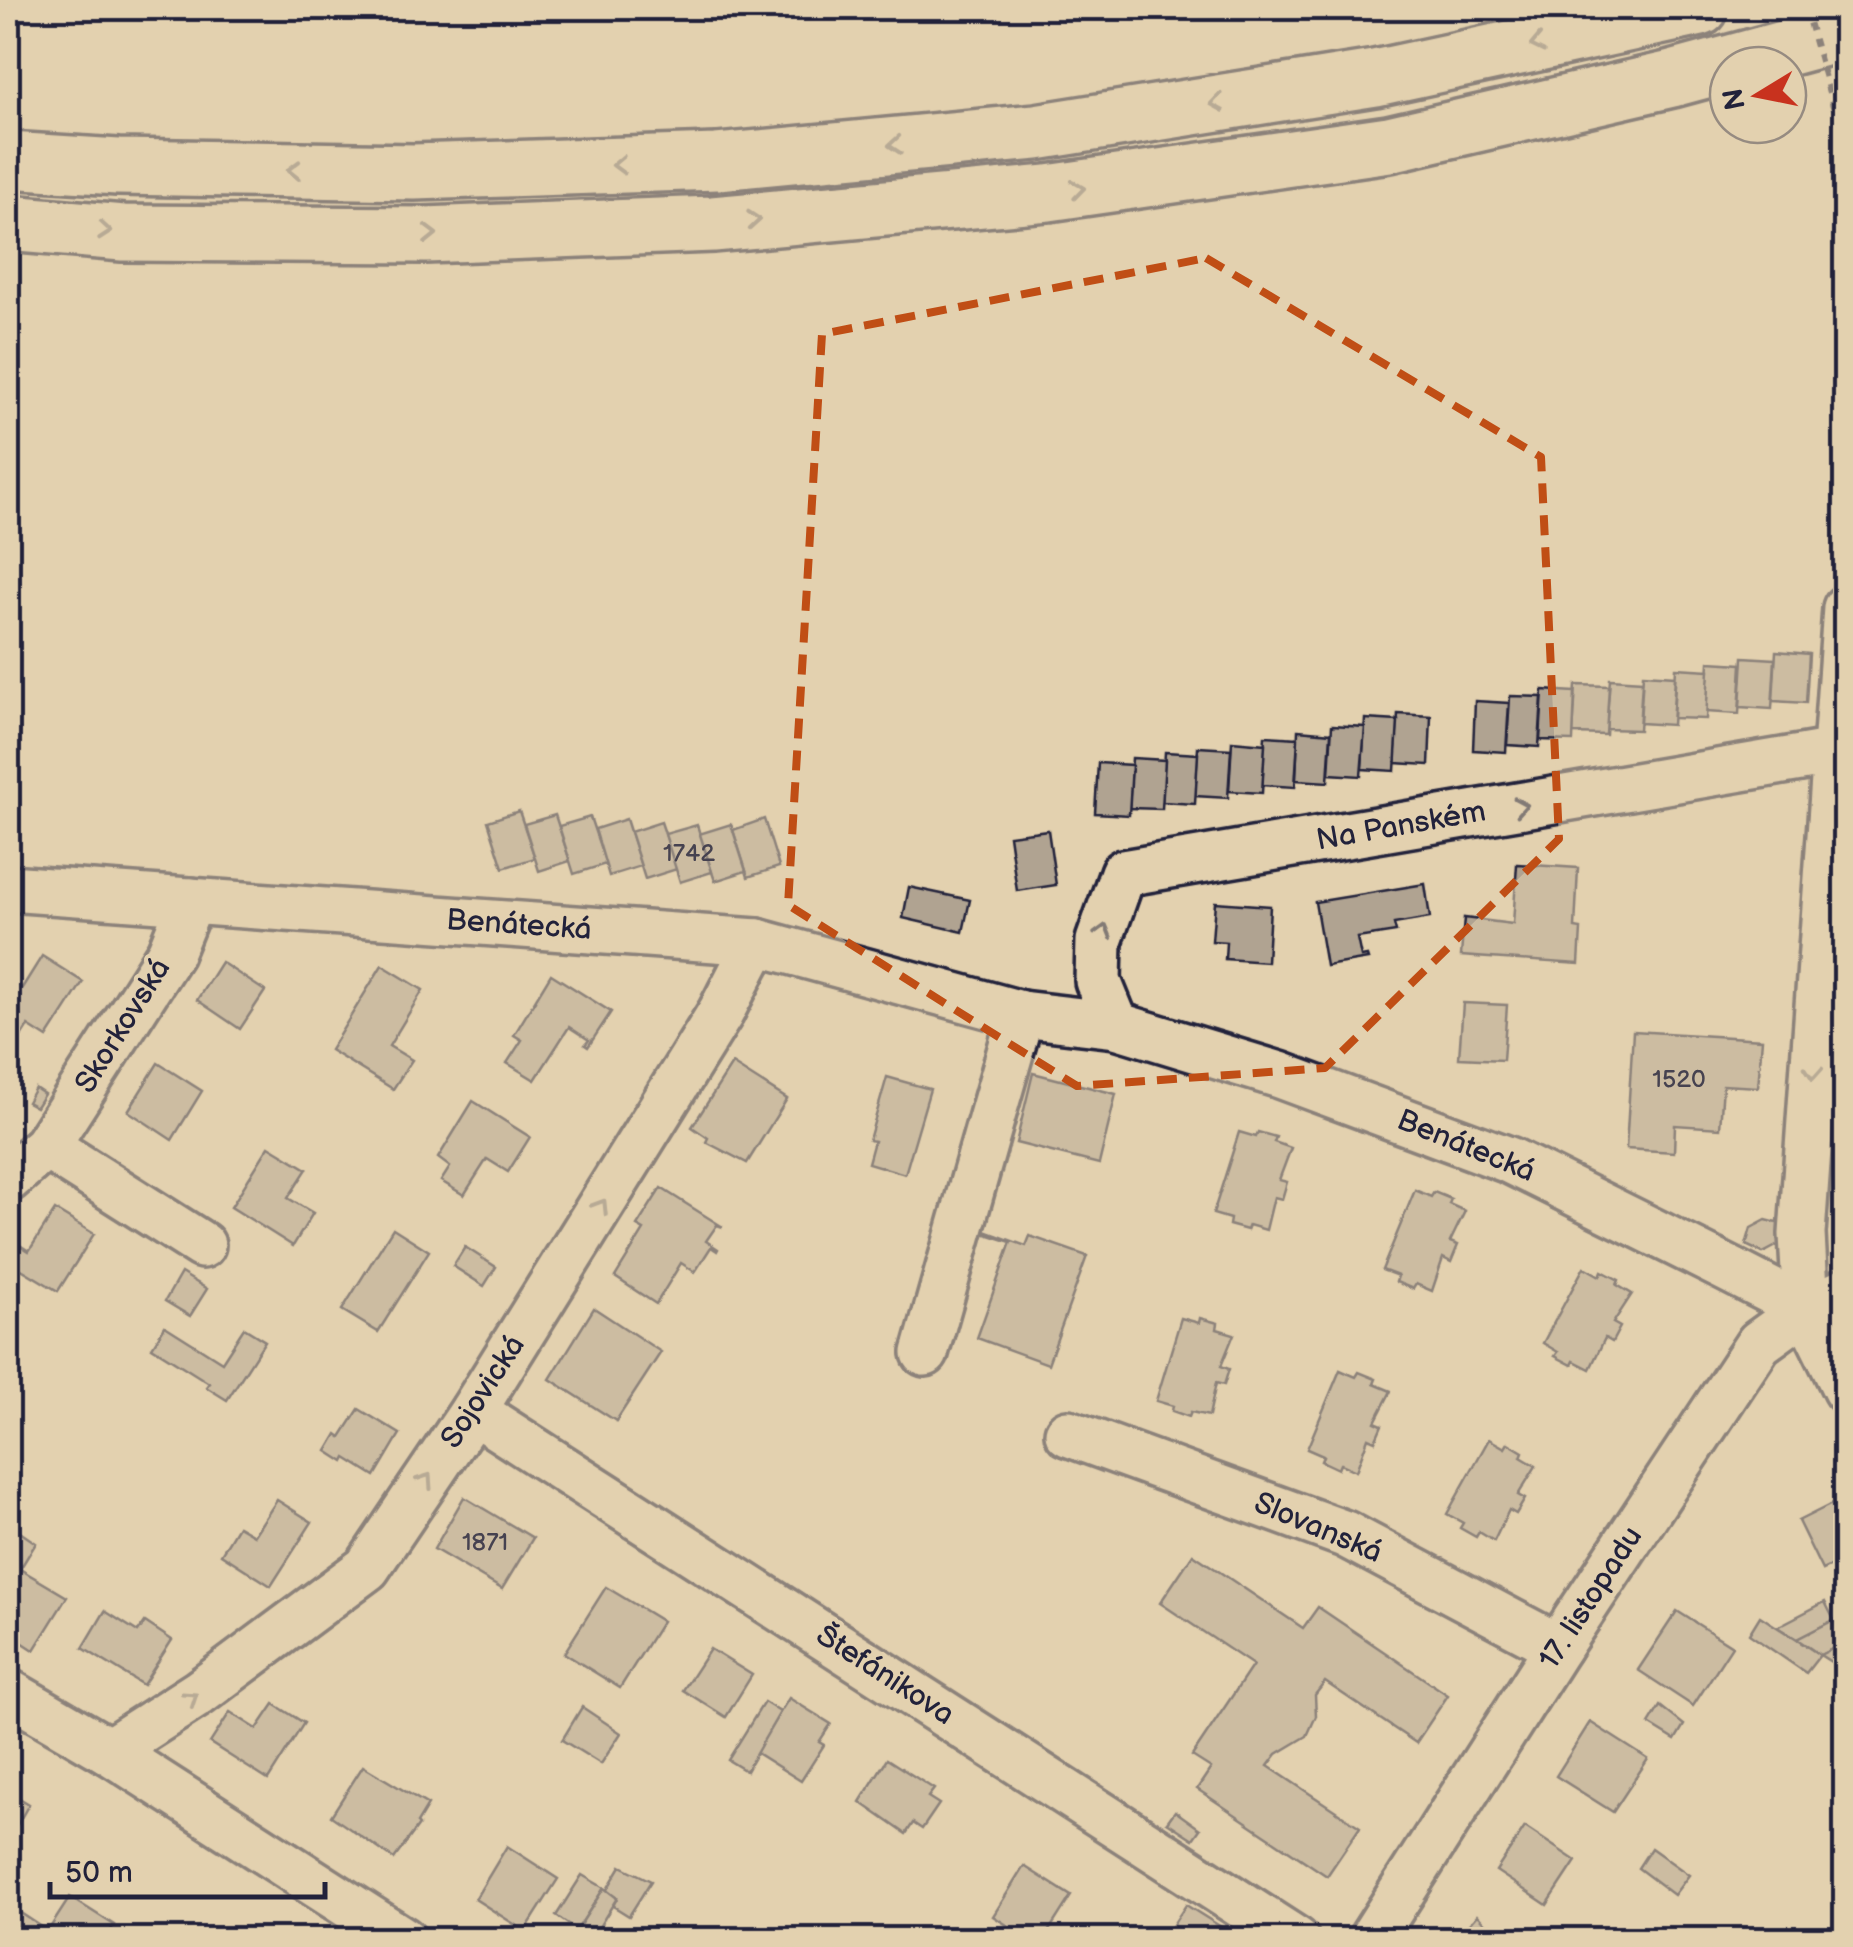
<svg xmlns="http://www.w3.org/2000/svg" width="1853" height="1947" font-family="'Balsamiq Sans',sans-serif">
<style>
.building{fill:#b0a391;stroke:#22223b;stroke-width:2.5}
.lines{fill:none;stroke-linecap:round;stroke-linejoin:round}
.minor-casing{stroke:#22223b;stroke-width:52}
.highway-casing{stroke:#22223b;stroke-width:62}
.path{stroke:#22223b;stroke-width:6;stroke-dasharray:8 8;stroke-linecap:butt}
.minor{stroke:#e3d1af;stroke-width:45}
.highway{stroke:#e3d1af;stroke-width:55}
.path-bridge{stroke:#22223b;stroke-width:6;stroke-dasharray:8 8;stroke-linecap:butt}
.oneway{stroke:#827a75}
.marked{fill:none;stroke:#c04e15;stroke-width:8;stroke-dasharray:20 12;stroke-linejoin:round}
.labels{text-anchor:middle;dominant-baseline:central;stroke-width:8;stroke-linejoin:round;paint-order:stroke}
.number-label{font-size:25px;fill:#464250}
.street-label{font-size:30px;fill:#22223b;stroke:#e3d1af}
</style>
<rect width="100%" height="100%" fill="#e3d1af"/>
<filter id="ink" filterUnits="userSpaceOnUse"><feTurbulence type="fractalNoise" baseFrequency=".01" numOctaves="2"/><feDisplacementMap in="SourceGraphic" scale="20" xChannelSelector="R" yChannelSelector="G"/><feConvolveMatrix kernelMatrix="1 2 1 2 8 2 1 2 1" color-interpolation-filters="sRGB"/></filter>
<g filter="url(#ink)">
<g class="building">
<path d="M1776 651 1809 654 1806 703 1773 701Z"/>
<path d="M1743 657 1775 659 1772 709 1740 707Z"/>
<path d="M1709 662 1742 664 1739 714 1706 712Z"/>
<path d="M1676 668 1709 670 1706 719 1673 718Z"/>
<path d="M1643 674 1675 676 1672 725 1640 723Z"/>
<path d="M1610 679 1642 681 1639 730 1606 729Z"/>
<path d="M1576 685 1609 686 1606 735 1573 734Z"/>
<path d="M1543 690 1575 692 1573 741 1540 740Z"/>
<path d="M1510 696 1542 697 1539 747 1507 745Z"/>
<path d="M1475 701 1509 703 1506 752 1473 750Z"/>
<path d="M1398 714 1431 716 1429 765 1395 763Z"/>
<path d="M1365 719 1398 721 1395 771 1362 769Z"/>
<path d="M1332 725 1365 727 1361 776 1329 774Z"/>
<path d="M1298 730 1331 733 1328 782 1296 780Z"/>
<path d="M1265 736 1298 738 1295 787 1262 785Z"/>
<path d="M1232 741 1265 744 1262 793 1229 791Z"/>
<path d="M1198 747 1231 749 1228 798 1195 796Z"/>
<path d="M1165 752 1198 754 1195 804 1162 802Z"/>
<path d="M1132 758 1165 760 1162 809 1129 808Z"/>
<path d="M1098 763 1132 765 1129 815 1095 813Z"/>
<path d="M519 811 535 858 503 868 488 821Z"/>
<path d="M555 815 570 861 539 871 524 824Z"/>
<path d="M590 817 606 864 574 874 559 826Z"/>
<path d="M626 819 641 866 609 876 595 829Z"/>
<path d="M764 819 779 867 748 877 733 830Z"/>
<path d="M661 822 677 869 645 879 630 832Z"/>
<path d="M731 824 746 871 715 881 699 834Z"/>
<path d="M697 825 712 872 680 882 665 834Z"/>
<path d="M1048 830 1056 885 1017 891 1009 835Z"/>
<path d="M1517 864 1578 868 1575 928 1581 929 1579 964 1461 956 1464 918 1513 924Z"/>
<path d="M1425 884 1430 918 1394 924 1396 932 1357 938 1361 957 1367 956 1368 959 1326 966 1315 902Z"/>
<path d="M909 887 970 900 963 932 903 918Z"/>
<path d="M1215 902 1270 906 1267 962 1225 959 1226 942 1212 941Z"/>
<path d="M42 956 83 982 47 1038 28 1026 18 1042 8 1035V988L12 982 22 988Z"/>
<path d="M221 962 265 991 240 1029 197 1000Z"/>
<path d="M382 965 423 990 389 1046 412 1060 393 1089 330 1050Z"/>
<path d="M551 974 611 1012 588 1047 585 1045 589 1040 569 1027 535 1080 507 1063 522 1040 514 1035Z"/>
<path d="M1463 1003 1507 1005 1503 1060 1459 1058Z"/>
<path d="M1633 1031 1762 1039 1758 1087 1723 1085 1720 1128 1675 1125 1674 1152 1626 1149Z"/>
<path d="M158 1063 202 1091 172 1140 128 1111Z"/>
<path d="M732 1064 787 1099 747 1163 706 1142 708 1138 692 1127Z"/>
<path d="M1033 1073 1116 1094 1099 1164 1016 1143Z"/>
<path d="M887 1077 930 1089 905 1174 868 1163 874 1141 869 1140Z"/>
<path d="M35 1088 44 1094 36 1107 27 1102Z"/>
<path d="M473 1101 530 1137 508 1172 487 1159 464 1195 441 1181 450 1167 438 1158Z"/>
<path d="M1239 1132 1256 1137 1258 1132 1276 1137 1274 1142 1291 1148 1279 1180 1287 1182 1282 1199 1274 1197 1266 1230 1249 1225 1247 1230 1229 1225 1230 1219 1213 1214Z"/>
<path d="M269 1146 307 1169 288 1198 313 1213 293 1246 231 1207Z"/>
<path d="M661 1188 723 1227 717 1225 706 1241 718 1249 717 1251 711 1247 695 1272 681 1263 656 1304 615 1277 644 1230 637 1226Z"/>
<path d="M1415 1190 1431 1197 1434 1192 1451 1199 1449 1204 1465 1211 1450 1242 1458 1245 1451 1262 1443 1258 1432 1291 1416 1284 1413 1289 1396 1282 1398 1276 1382 1270Z"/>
<path d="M55 1210 94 1234 58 1291 8 1261V1254L15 1242 29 1251Z"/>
<path d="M1766 1220 1781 1224 1780 1244 1763 1253 1746 1245 1751 1228Z"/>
<path d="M988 1221 985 1231 1026 1246 1030 1236 1087 1256 1048 1364 977 1338 1011 1242 983 1233Z"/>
<path d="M393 1228 429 1251 378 1332 342 1310Z"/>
<path d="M465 1247 496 1267 484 1286 453 1266Z"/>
<path d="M1584 1267 1600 1276 1602 1271 1619 1280 1617 1285 1632 1294 1613 1323 1620 1327 1612 1342 1605 1338 1590 1369 1574 1361 1572 1365 1555 1356 1558 1352 1543 1343Z"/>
<path d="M181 1273 207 1289 190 1316 165 1301Z"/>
<path d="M594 1308 661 1352 616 1421 550 1379Z"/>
<path d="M1181 1318 1199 1323 1200 1318 1218 1323 1217 1329 1234 1334 1221 1366 1229 1369 1224 1385 1216 1383 1209 1416 1191 1412 1189 1417 1172 1411 1173 1406 1156 1401Z"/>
<path d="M165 1326 222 1362 244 1328 265 1341 227 1400 206 1387 209 1383 152 1347Z"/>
<path d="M1340 1370 1356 1377 1359 1372 1376 1379 1374 1384 1391 1391 1375 1422 1382 1425 1375 1441 1368 1438 1356 1471 1340 1464 1338 1469 1321 1461 1323 1456 1307 1449Z"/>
<path d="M359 1409 400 1434 375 1476 346 1458 344 1462 327 1451 337 1434 341 1437Z"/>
<path d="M1489 1439 1505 1448 1508 1443 1523 1452 1521 1457 1536 1466 1518 1495 1525 1499 1516 1514 1509 1510 1494 1541 1479 1532 1476 1537 1460 1528 1463 1523 1447 1514Z"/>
<path d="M464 1497 533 1538 502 1589 434 1549Z"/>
<path d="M1844 1498 1846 1559 1822 1570 1798 1521Z"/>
<path d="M277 1500 312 1522 271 1586 221 1554 238 1526 254 1535Z"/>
<path d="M17 1530 36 1543 20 1569 67 1597 34 1650 8 1633V1545Z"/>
<path d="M1193 1554 1303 1628 1318 1607 1448 1695 1416 1743 1325 1682 1315 1695 1316 1716 1307 1736 1277 1754 1268 1766 1360 1827 1327 1876 1197 1789 1211 1768 1192 1756 1253 1665 1160 1603Z"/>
<path d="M606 1587 662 1621 620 1688 564 1653Z"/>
<path d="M1825 1602 1834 1620 1797 1639 1777 1627Z"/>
<path d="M105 1611 138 1632 145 1622 172 1640 143 1685 83 1648Z"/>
<path d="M1677 1611 1732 1646 1693 1706 1638 1670Z"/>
<path d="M1760 1616 1820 1655 1806 1673 1749 1634Z"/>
<path d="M1834 1620 1846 1642 1820 1655 1797 1639Z"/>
<path d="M1846 1642 1844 1670 1820 1655Z"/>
<path d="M710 1649 752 1675 726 1717 683 1690Z"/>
<path d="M789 1698 831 1724 819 1742 824 1745 801 1781 755 1752Z"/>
<path d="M764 1702 780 1712 746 1771 728 1760Z"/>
<path d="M274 1704 304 1723 268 1780 210 1743 230 1712 257 1729Z"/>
<path d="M1660 1706 1684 1725 1675 1740 1649 1724Z"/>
<path d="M582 1707 621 1733 601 1764 562 1740Z"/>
<path d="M1590 1722 1648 1759 1613 1812 1556 1776Z"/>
<path d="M887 1759 934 1789 928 1797 939 1804 922 1829 913 1823 906 1834 860 1802Z"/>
<path d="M363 1766 428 1805 417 1823 419 1825 394 1859 331 1816Z"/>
<path d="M8 1791 29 1804 13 1832 8 1828Z"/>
<path d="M1175 1811 1200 1829 1193 1839 1167 1822Z"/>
<path d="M1525 1827 1576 1861 1547 1905 1496 1871Z"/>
<path d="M507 1846 558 1879 525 1931 475 1899Z"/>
<path d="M1651 1848 1689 1875 1674 1895 1638 1868Z"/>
<path d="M621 1866 651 1881 629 1916 613 1906 617 1898 606 1891Z"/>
<path d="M1024 1866 1071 1896 1043 1940H1030L993 1916Z"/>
<path d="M582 1875 604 1888 577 1930 556 1916Z"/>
<path d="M604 1888 617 1898 591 1940 577 1930Z"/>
<path d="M70 1897 114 1925 105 1940H8V1916L13 1908 48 1931Z"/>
<path d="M1186 1905 1221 1927 1213 1940H1175L1167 1934Z"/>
<path d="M1477 1915 1495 1934 1501 1928 1511 1938 1455 1940Z"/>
</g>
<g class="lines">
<g class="minor-casing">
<g id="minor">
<path d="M8 888 757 942 1021 1014 1116 1025 1280 1075 1509 1160 1726 1268 1806 1309 1846 1390"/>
<path d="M1116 1025 1098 981 1099 941 1123 873 1836 752"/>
<path d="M46 1146 202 1245"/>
<path d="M8 1179 46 1146 170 953 191 901"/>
<path d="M1806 1309 1802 1234 1846 608"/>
<path d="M925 1353 1021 1014"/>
<path d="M473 1411 1296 1940"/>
<path d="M1068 1433 1345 1534 1558 1647"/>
<path d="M8 1692 109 1751 403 1940"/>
<path d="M109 1751 199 1693 367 1568 473 1411 721 1012 757 942"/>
<path d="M1371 1940 1558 1647 1759 1343 1806 1309 1846 1291"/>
</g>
</g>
<g class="highway-casing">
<g id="highway">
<path d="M8 160 118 167 414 172 717 162 1036 132 1375 78 1700 8"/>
<path d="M8 223 123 233 425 235 713 224 1048 193 1389 144 1672 79 1846 32"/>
</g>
</g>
<path class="path" d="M1843 142 1846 149"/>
<use href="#minor" class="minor"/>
<use href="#highway" class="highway"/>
<path class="path-bridge" d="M1805 8 1843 142"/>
</g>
<defs><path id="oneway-chevron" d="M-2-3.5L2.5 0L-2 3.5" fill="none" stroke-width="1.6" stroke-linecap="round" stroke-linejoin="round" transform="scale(2.5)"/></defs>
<g class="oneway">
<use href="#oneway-chevron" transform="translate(1537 44) rotate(168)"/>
<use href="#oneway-chevron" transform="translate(1217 103) rotate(171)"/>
<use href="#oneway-chevron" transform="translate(895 145) rotate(175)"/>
<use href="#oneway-chevron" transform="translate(619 165) rotate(178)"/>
<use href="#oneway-chevron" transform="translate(294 170) rotate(-179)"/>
<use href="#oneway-chevron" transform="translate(1078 189) rotate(-8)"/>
<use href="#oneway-chevron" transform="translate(754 220) rotate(-5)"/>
<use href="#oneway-chevron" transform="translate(105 231) rotate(5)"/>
<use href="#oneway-chevron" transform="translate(430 234) rotate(-1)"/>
<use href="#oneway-chevron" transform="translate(1521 806) rotate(-10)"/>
<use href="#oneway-chevron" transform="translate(1104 931) rotate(-74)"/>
<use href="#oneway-chevron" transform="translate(1813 1073) rotate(94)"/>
<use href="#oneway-chevron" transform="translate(601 1206) rotate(-58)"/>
<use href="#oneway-chevron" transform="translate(426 1480) rotate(-56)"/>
<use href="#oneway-chevron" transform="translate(191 1698) rotate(-34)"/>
</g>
</g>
<path d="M0 0H1853V1947H0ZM1206 258 1541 457 1559 839 1325 1068 1077 1086 788 905 822 334Z" fill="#e3d1af" fill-opacity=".55" fill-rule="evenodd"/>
<path class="marked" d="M1206 258 1541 457 1559 839 1325 1068 1077 1086 788 905 822 334Z"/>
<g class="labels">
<g class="number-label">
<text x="689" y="853">1742</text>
<text x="1679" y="1079">1520</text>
<text x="485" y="1542">1871</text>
</g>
<g class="street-label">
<text transform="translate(1401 826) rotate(-10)">Na Panském</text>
<text transform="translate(519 925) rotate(4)">Benátecká</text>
<text transform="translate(123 1026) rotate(-58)">Skorkovská</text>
<text transform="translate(1466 1146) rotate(22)">Benátecká</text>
<text transform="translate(483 1392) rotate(-57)">Sojovická</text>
<text transform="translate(1318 1528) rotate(23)">Slovanská</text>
<text transform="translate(1591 1598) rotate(-57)">17. listopadu</text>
<text transform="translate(885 1675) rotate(33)">Štefánikova</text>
</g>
</g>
<rect width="1853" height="1947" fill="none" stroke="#e3d1af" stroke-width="40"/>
<rect x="20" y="20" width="1813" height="1907" fill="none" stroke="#22223b" stroke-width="4" filter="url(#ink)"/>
<g transform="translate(1758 95) rotate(260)"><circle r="48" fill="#e3d1af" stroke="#968b81" stroke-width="2.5"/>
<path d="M0-8L18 38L0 25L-18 38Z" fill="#c8321e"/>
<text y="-15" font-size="28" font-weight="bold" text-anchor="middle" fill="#22223b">N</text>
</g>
<path d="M50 1882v15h275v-15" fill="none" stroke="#22223b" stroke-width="5"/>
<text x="65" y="1882" font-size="30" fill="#22223b" stroke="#e3d1af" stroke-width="8" paint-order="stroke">50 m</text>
</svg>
